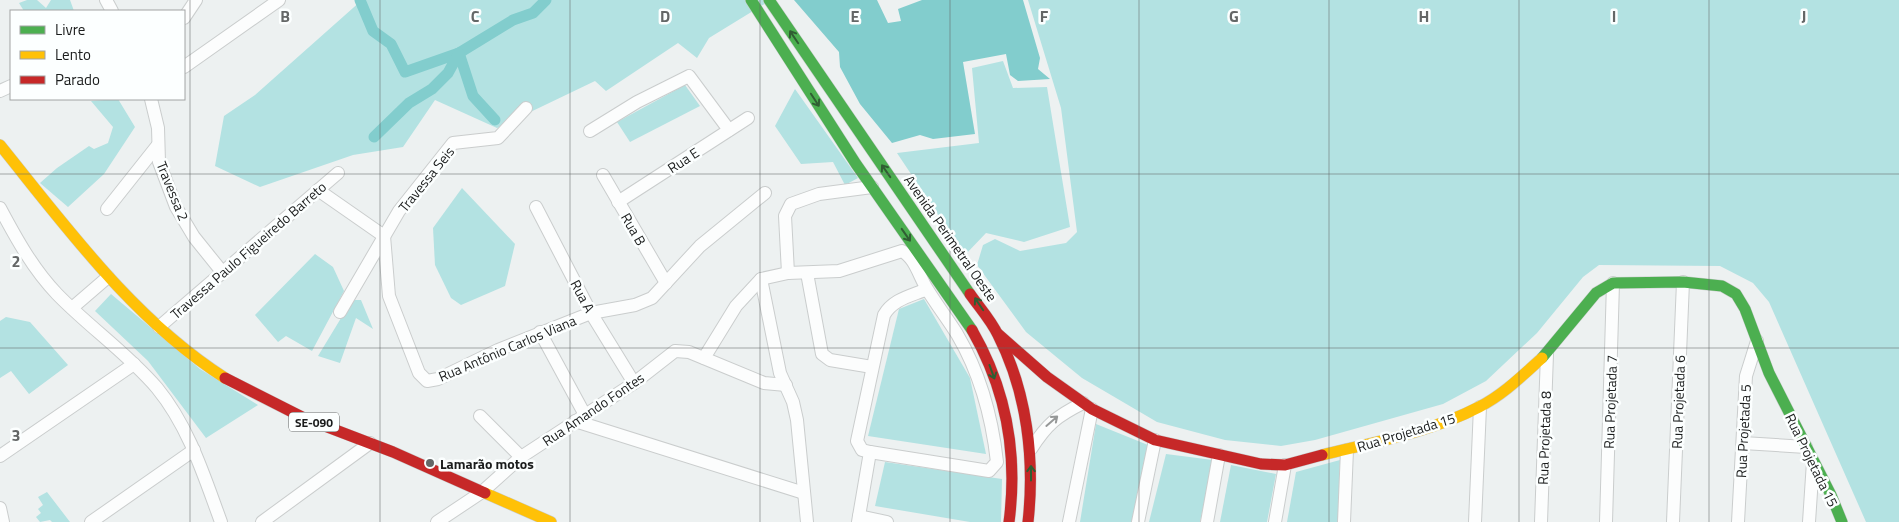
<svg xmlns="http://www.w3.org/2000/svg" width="1899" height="522" font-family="'Titillium Web',sans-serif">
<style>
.green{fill:#b3e2e2}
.water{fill:#82cdcd}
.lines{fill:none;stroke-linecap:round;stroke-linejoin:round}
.canal{stroke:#82cdcd;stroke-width:11}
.street-casing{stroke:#cacdcd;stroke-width:14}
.fast-casing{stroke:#cacdcd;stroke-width:12}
.slow-casing{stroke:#cacdcd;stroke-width:12}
.jam-casing{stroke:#cacdcd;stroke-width:12}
.street{stroke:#fcfdfd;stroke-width:12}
.fast{stroke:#4caf50;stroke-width:11}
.slow{stroke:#ffc107;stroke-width:11}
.jam{stroke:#c62828;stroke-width:11}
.oneway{stroke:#305e33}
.oneway2{stroke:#969898}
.grid{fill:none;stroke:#646767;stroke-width:1;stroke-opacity:0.55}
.poi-dot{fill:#646767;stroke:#fcffff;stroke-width:2}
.labels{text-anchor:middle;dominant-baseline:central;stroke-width:5;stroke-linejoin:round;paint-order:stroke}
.shield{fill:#fcffff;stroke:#5e6060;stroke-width:1}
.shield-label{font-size:12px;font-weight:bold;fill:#1a1c1c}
.street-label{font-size:14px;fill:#1a1c1c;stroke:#fcffff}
.poi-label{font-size:14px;font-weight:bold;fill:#1a1c1c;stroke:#fcffff;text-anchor:start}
.grid-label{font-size:16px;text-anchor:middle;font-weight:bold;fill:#646767;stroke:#fcffff;stroke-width:5;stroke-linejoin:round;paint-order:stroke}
</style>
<rect width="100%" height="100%" fill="#edf1f1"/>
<g class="green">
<path d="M27 0H37L46 8 51 0H70L74 11H24L19 3Z"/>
<path d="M362 0H771L709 38 697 58 678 43 606 91 595 81 497 128 435 100 403 147 353 155 260 187 215 166 224 116 255 95Z"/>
<path d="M1028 0H1899V522H1866L1769 302 1753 283 1720 266 1599 265 1583 277 1537 333 1486 381 1443 404 1315 440 1281 446 1225 440 1157 422 1082 378 1026 332 977 265 983 245 995 239 1020 251 1066 243 1077 232 1061 108Z"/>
<path d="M1003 61 1013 88 1047 87 1070 227 1024 242 986 233 965 255 897 153 979 143 972 68Z"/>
<path d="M685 85 700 106 630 142 617 122Z"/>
<path d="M795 89 858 178 845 185 833 162 801 164 775 126Z"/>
<path d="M118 99 135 127 104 174 68 207 40 183 57 168 89 146 94 149 108 143 113 127 91 101Z"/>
<path d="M462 188 515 244 505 286 461 305 451 298 435 265 433 228Z"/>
<path d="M315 254 333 267 344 291 312 351 286 336 278 342 255 315Z"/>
<path d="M111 294 200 369 258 405 206 438 148 361 95 311Z"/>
<path d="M924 299 970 378 986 454 868 436 899 309Z"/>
<path d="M352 300H361L373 329 356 318 340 363 318 356Z"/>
<path d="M6 317 30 322 68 365 29 394 11 371 0 378V321Z"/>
<path d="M1096 424 1148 445 1134 522H1080Z"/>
<path d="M1166 454 1213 460 1200 522H1149Z"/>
<path d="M1340 460 1338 522H1287L1296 472Z"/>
<path d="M885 462 1002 479 1001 522H970L875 506Z"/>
<path d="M1231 465 1276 474 1267 522H1220Z"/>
<path d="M47 492 70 522H52L50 520 40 522 36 517 41 513 38 509 43 505 38 497Z"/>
</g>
<path class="water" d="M794 0H877L888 23 901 21 898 9 922 0H1023L1040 58 1038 69 1050 79 1018 81 1010 75 1006 54 963 62 975 134 933 139 920 135 892 143 860 104 840 67 839 52Z"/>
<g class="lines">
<g class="canal">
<path d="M360 0 373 31 391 44 405 72 459 53 513 20 533 13 546 0"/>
<path d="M459 53 473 96 495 120"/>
<path d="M374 137 409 103 432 89 448 73 459 53"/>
</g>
<g class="street-casing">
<g id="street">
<path d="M106 0 112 11"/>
<path d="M184 18 196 0"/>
<path d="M184 67 279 0"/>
<path d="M0 91 11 86"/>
<path d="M151 99 158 128 159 162 176 207 194 237 223 273"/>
<path d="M590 131 637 102 689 76 729 130"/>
<path d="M603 175 666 283"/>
<path d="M318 190 384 236"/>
<path d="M618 202 748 118"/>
<path d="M536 207 591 313 634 383"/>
<path d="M0 208C16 238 33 269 57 294 89 327 127 353 157 388 189 427 204 476 221 522"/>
<path d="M107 209 157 146"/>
<path d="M384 236 389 296 419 373 427 381 438 379 498 350 591 313 635 305 652 298 700 246 765 193"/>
<path d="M788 273 785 216 791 204 819 194 872 187"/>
<path d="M807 273 822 354 830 360 872 367"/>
<path d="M761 279 780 373 793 402 797 420 807 522"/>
<path d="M72 308 108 277"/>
<path d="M340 312 399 211 453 143 498 138 526 108"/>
<path d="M159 327 338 173"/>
<path d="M540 332 585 415"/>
<path d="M704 358 736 306 761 279 788 273 839 271 902 251C915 258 919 276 927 289 936 304 947 318 957 334 980 373 992 417 997 462L989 471 870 452 862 450 857 441 884 315C893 299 911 296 927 289"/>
<path d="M480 416 521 457"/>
<path d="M575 421 804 493"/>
<path d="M1743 443 1806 447"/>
<path d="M1031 449C1047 424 1057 416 1083 403"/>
<path d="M0 456 134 364"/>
<path d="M0 508 3 522"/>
<path d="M859 516 887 522"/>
<path d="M91 522 194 450"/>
<path d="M262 522 370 443"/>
<path d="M437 522 482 492 521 457 634 383 675 351 689 352 764 383 786 385"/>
<path d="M858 522 870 452"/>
<path d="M1069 522 1092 409"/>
<path d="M1138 522 1155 440"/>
<path d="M1207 522 1219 455"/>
<path d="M1275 522 1285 465"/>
<path d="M1344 522 1347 450"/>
<path d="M1475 522 1480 407"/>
<path d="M1541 522 1547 354"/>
<path d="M1606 522 1613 283"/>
<path d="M1673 522 1683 282"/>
<path d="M1738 522 1746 376 1757 341"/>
<path d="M1809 522 1813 462"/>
</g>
</g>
<g class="fast-casing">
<g id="fast">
<path d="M751 0 856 164 972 330"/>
<path d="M769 0 970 294"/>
<path d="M1542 358 1596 293 1613 283 1683 282 1722 286 1736 294 1745 309 1769 373 1831 495 1842 522"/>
</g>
</g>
<g class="slow-casing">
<g id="slow">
<path d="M0 145C67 228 134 320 225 378"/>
<path d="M1322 455C1375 442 1431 432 1479 407 1503 395 1523 375 1542 358"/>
<path d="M485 493 551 522"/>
</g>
</g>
<g class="jam-casing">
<g id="jam">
<path d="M970 294C979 307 991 320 998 335 1027 392 1035 459 1028 522"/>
<path d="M972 330C1006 389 1018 454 1009 522"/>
<path d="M998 334 1047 377 1092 409 1155 440 1261 464 1285 465 1322 455"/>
<path d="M225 378 304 418 393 452 485 493"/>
</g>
</g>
<use href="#street" class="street"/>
<use href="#fast" class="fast"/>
<use href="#slow" class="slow"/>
<use href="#jam" class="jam"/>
</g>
<defs><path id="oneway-shaft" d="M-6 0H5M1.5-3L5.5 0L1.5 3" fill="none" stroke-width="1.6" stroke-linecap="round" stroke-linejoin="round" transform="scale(1.25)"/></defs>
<g class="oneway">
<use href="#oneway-shaft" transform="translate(794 37) rotate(-124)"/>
<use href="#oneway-shaft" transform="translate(815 100) rotate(57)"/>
<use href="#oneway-shaft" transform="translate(886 171) rotate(-125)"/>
<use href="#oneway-shaft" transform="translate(906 235) rotate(55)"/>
<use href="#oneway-shaft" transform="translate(979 304) rotate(-124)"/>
<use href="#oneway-shaft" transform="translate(992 372) rotate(70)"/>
<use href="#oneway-shaft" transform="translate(1031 473) rotate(-90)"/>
</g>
<use class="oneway2" href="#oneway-shaft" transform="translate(1052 421) rotate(-41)"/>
<path class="grid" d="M190 0V522M380 0V522M570 0V522M760 0V522M950 0V522M1139 0V522M1329 0V522M1519 0V522M1709 0V522M0 174H1899M0 348H1899"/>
<circle class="poi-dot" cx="430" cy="463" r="5"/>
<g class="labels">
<rect class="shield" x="289" y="412.5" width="50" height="19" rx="4"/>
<g class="shield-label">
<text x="314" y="422">SE-090</text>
</g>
<g class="street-label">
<text transform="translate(683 160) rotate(-33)">Rua E</text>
<text transform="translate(426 179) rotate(-51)">Travessa Seis</text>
<text transform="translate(173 191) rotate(68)">Travessa 2</text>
<text transform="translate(634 229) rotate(60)">Rua B</text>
<text transform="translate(951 238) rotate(55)">Avenida Perimetral Oeste</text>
<text transform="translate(248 250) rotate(-41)">Travessa Paulo Figueiredo Barreto</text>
<text transform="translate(583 296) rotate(62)">Rua A</text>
<text transform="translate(507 348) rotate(-23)">Rua Antônio Carlos Viana</text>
<text transform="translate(1610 402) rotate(-88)">Rua Projetada 7</text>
<text transform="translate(1678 402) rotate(-88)">Rua Projetada 6</text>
<text transform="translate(593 409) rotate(-34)">Rua Amando Fontes</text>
<text transform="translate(1743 431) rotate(-87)">Rua Projetada 5</text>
<text transform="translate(1406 432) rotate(-17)">Rua Projetada 15</text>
<text transform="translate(1544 438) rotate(-88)">Rua Projetada 8</text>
<text transform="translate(1812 460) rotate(64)">Rua Projetada 15</text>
</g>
<g class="poi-label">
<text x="440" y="463">Lamarão motos</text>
</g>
</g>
<g class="grid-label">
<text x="285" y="22">B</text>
<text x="475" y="22">C</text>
<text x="665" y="22">D</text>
<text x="855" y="22">E</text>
<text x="1044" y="22">F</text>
<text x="1234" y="22">G</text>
<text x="1424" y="22">H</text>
<text x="1614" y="22">I</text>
<text x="1804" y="22">J</text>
<text x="16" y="267">2</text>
<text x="16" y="441">3</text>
</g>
<rect x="10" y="10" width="175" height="90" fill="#fcffff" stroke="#a2a4a4"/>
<rect x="20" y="26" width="25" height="8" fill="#4caf50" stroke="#a2a4a4"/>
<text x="55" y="35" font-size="15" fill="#1a1c1c">Livre</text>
<rect x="20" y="51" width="25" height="8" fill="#ffc107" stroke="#a2a4a4"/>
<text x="55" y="60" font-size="15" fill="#1a1c1c">Lento</text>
<rect x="20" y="76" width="25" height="8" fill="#c62828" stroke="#a2a4a4"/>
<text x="55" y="85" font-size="15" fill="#1a1c1c">Parado</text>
</svg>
